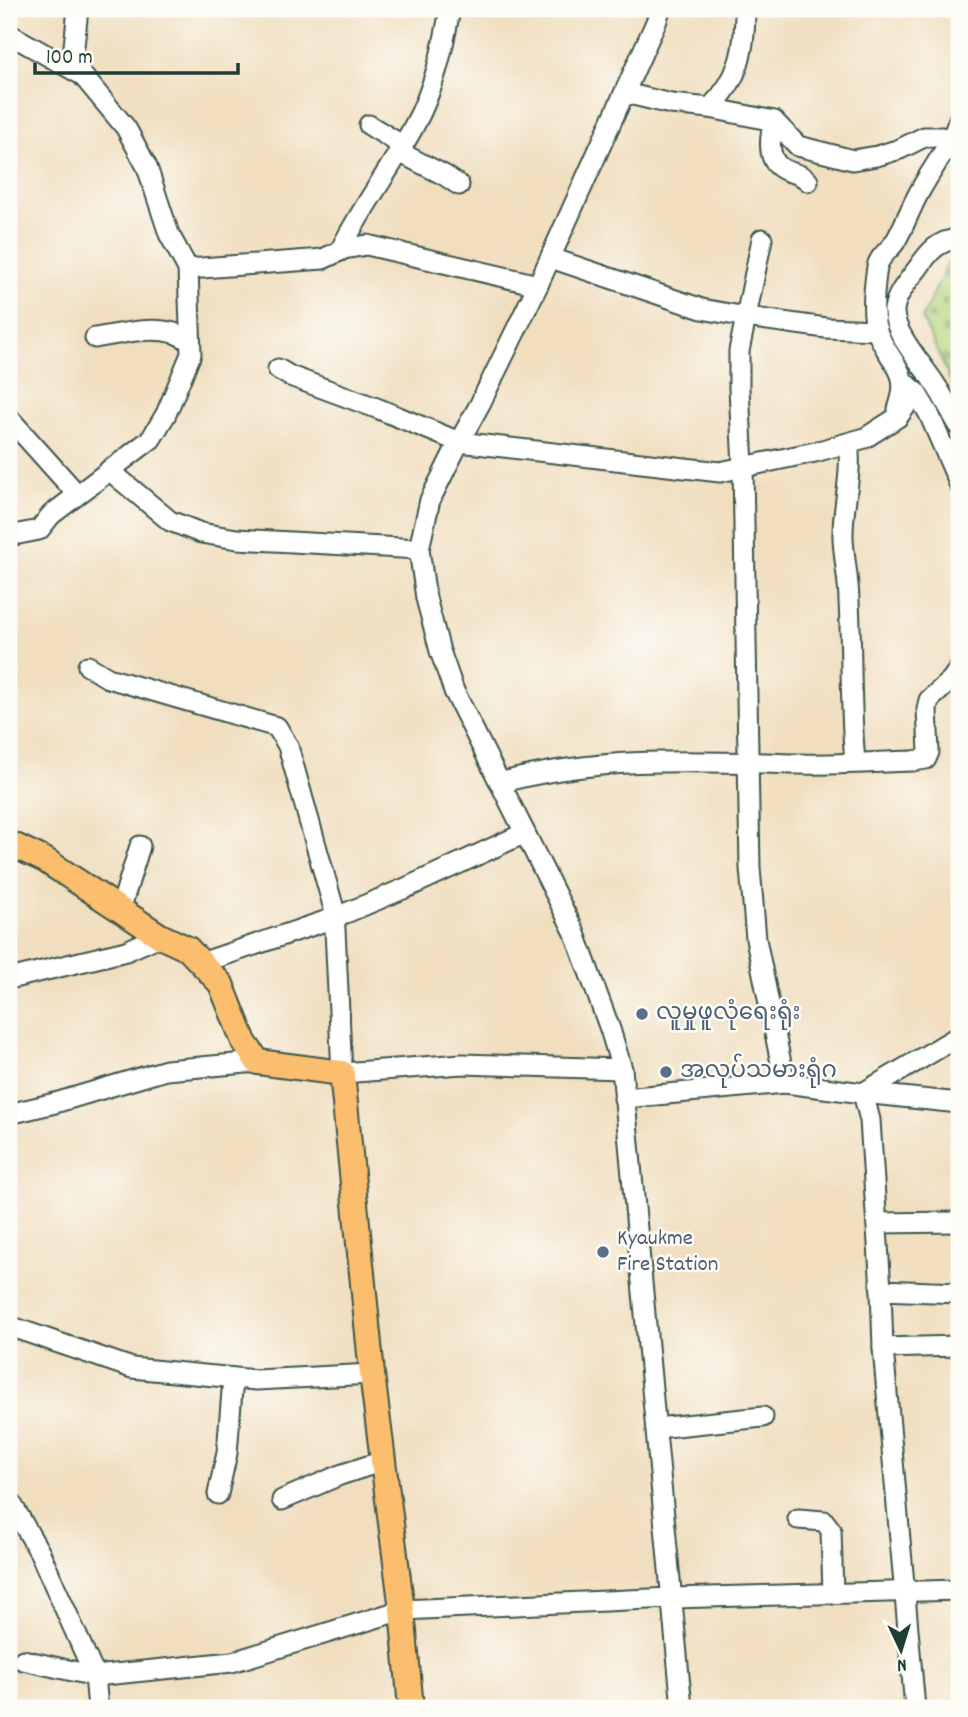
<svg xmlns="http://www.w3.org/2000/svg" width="968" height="1717" font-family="Dekko,'Noto Sans Myanmar',sans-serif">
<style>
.cemetery{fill:url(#cemetery-stones);stroke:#6a8a59;stroke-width:2}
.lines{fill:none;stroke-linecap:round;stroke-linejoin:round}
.minor-casing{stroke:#3e5549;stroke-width:23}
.major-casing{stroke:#3e5549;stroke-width:28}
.minor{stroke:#fff;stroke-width:19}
.major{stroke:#fabe6e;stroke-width:24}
.service-dot{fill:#5c6f8a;stroke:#fdfcf7;stroke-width:2.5}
.labels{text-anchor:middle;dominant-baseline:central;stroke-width:5;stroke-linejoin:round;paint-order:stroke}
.service-label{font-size:23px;fill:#4e5e75;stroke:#fdfcf7;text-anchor:start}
</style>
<defs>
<pattern id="cemetery-stones" width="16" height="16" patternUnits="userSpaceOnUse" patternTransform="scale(1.75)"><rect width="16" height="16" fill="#b4d67e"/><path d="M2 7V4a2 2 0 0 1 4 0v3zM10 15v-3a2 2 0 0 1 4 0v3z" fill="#92af68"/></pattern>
</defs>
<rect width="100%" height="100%" fill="#fdfcf7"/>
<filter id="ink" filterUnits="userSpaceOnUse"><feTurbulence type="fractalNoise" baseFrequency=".0143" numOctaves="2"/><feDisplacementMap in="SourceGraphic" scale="14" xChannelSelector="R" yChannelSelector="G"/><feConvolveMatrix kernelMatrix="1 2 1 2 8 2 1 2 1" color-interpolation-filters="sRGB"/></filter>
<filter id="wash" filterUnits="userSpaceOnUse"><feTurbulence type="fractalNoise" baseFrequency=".00686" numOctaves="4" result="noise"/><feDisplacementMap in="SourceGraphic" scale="28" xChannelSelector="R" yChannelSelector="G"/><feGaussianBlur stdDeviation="1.57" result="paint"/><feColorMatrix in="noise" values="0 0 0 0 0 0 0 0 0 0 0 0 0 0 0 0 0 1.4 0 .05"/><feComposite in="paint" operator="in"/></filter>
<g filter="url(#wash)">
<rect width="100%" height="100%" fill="#f0debf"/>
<path class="cemetery" d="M949 261 959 263V399L922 318Z"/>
</g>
<g filter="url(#ink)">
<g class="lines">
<g class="minor-casing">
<g id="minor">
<path d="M660 9 657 20 538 285 480 404 459 442 430 500 419 549 426 598 440 651 454 691 574 931 610 1029 622 1069 682 1708"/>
<path d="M9 34 82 75"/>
<path d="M625 93 671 104 710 108 774 121 798 146 853 160 877 156 900 149 924 137H942"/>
<path d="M710 108C740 78 745 50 745 9"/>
<path d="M774 121C770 136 766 160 783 169 792 174 801 173 808 181"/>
<path d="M369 125 397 142 399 152 444 175 459 185"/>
<path d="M762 239 739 351V388L743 467 750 868 756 939 785 1083"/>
<path d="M959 239C938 240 929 252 918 268 909 280 896 294 894 310 893 333 923 365 935 384 944 397 951 412 959 426"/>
<path d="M340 251C361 208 391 169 414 126 434 90 443 49 450 9"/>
<path d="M551 258 702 309 746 317 826 328 877 330"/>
<path d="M188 269 323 259 344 249 367 245 538 285"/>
<path d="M95 338C120 334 149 326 174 333 180 335 185 338 190 341"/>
<path d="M278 369 290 376 379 409 459 442 720 472 815 452 865 438 898 417 916 392"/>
<path d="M909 386 916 392 929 414 959 483"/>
<path d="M898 409C913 368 889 365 877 331 871 312 874 287 877 267 879 256 889 251 895 242 905 225 911 206 921 189 933 167 952 143 959 119"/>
<path d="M9 418 77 494"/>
<path d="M848 443C853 475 842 506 843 538 844 560 849 581 849 602 852 656 850 709 855 762"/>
<path d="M109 470 170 521 201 533 237 539 419 549"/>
<path d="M9 536 39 530 51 515 151 439 166 414 191 354 188 269 169 234 147 167 126 128 82 75 73 56 78 9"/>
<path d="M88 666 108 678 277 727 288 746 334 909 342 1073 462 1064 622 1069"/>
<path d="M500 783C596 756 697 761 796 764 835 765 874 762 913 761L926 759 929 752 927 709 929 700 951 680 959 669"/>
<path d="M120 910 140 846"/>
<path d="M201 963 334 918 408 887 525 833"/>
<path d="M9 979 126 951 160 936"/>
<path d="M624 1098 785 1083 863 1093 959 1036"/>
<path d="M9 1114 55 1103 166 1070 258 1062"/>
<path d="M877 1223 959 1222"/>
<path d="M881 1290 959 1293"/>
<path d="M9 1326 132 1368 256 1380 372 1374"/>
<path d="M883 1348 959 1346"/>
<path d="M656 1428 763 1417"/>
<path d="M218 1494 227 1453 233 1378"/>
<path d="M9 1499 40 1553 95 1676 98 1708"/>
<path d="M282 1500 340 1475 383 1461"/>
<path d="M798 1519 824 1521 831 1530 833 1594"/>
<path d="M23 1660 95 1676 232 1662 402 1610 672 1598 959 1590"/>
<path d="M915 1708 883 1348 881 1290 870 1120 863 1093 959 1103"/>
</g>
</g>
<g class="major-casing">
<path id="major" d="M9 843 45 860 160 936 188 949 221 984 244 1042 258 1062 342 1073 372 1374 402 1610 411 1708"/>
</g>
<use href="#minor" class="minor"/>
<use href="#major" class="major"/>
</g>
</g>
<g class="service-dot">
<circle cx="642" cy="1014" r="7"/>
<circle cx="666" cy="1072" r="7"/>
<circle cx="603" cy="1252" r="7"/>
</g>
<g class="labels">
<g class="service-label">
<text x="656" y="1014">လူမှုဖူလုံရေးရုံး</text>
<text x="680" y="1072">အလုပ်သမားရုံဂ</text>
<text x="617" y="1239">Kyaukme<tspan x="617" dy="26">Fire Station</tspan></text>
</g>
</g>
<rect width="968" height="1717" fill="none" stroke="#fdfcf7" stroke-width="35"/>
<g transform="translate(901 1650) rotate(176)" stroke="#fdfcf7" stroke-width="5" paint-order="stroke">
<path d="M0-5L12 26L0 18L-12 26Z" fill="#1f3d34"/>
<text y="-10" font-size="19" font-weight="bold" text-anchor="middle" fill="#1f3d34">N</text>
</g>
<path d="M35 63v10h203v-10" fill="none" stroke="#1f3d34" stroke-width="3.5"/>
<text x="46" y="63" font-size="21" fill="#1f3d34" stroke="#fdfcf7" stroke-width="5" paint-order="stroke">100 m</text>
</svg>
